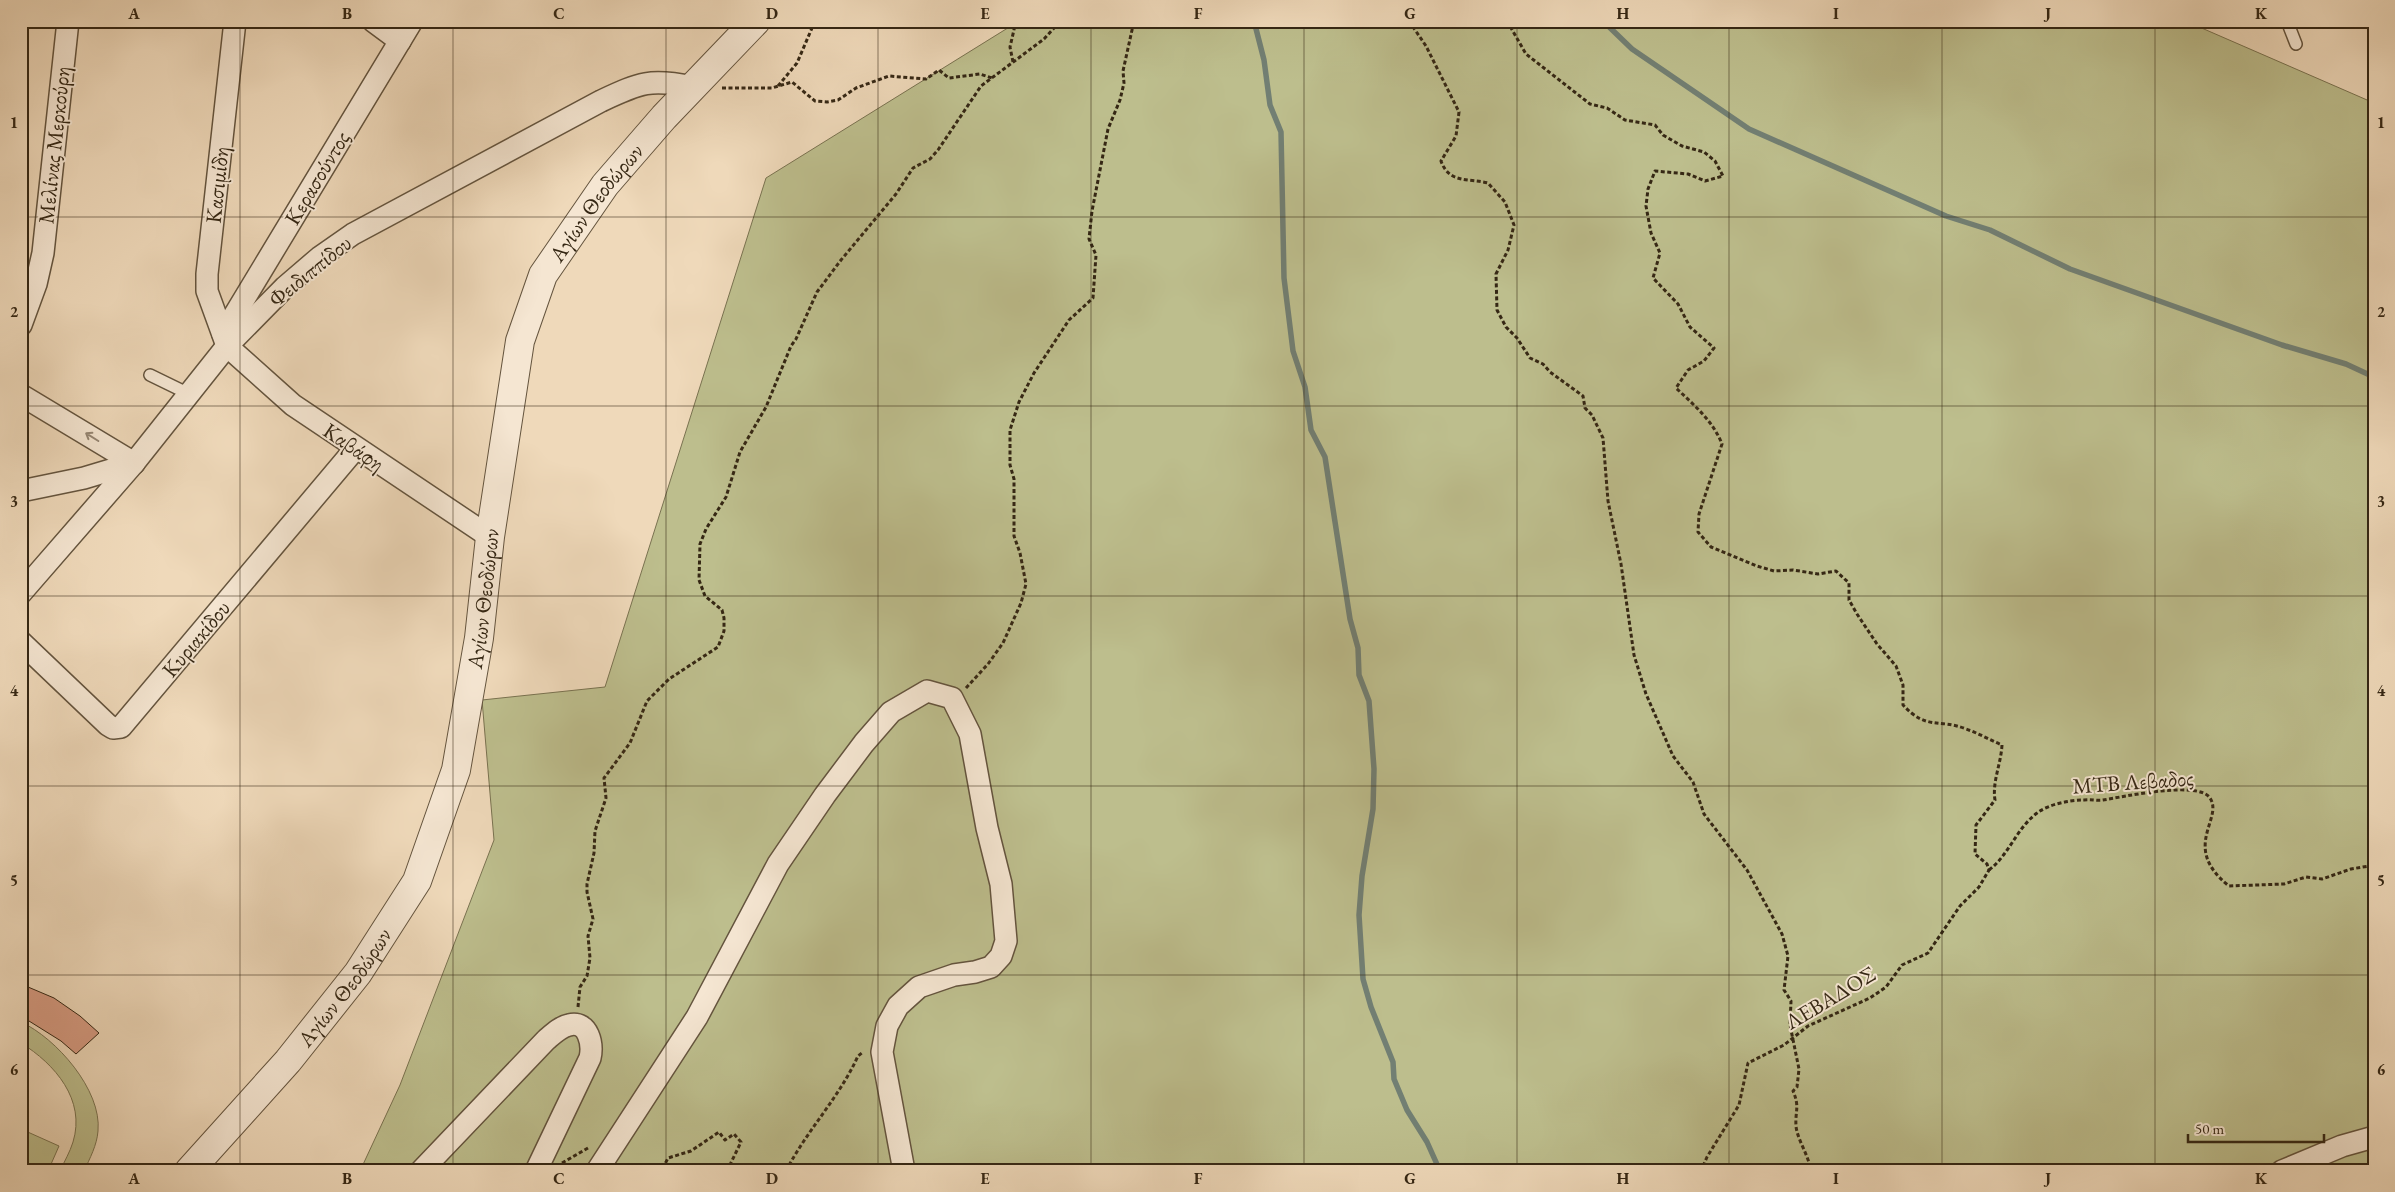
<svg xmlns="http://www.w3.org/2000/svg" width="2395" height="1192" font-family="'EB Garamond',serif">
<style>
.green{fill:#bdbe8d;stroke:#797250}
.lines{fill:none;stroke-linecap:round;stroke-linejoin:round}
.stream{stroke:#727f73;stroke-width:5.5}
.building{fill:#d69b82;stroke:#352714}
.service-casing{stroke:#64543e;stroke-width:14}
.minor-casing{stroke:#64543e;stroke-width:24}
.tertiary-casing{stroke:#64543e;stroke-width:30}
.path{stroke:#352714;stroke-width:3;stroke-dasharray:4 2.5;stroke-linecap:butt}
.service{stroke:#f5e6d2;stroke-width:11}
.minor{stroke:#f5e6d2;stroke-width:21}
.tertiary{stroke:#f5e6d2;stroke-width:28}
.oneway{stroke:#958673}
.grid{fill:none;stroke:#352714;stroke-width:1;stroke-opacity:0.55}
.labels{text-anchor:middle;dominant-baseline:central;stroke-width:4;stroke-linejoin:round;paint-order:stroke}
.street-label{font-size:22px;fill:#352714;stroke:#f5e6d2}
.neatline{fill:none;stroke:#352714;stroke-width:2}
.grid-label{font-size:16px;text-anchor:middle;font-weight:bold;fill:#352714}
</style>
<rect width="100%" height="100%" fill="#efd9ba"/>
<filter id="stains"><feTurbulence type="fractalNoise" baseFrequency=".004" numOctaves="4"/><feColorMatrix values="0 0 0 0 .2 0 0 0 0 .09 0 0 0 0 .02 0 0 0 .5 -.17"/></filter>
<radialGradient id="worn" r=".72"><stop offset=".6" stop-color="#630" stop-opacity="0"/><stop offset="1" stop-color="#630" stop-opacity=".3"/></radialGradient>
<g class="green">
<path d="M1019 21H2180L2197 26 2374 103V1171H360L400 1085 494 840 482 700 605 687 766 178Z"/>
<path d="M21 1022C56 1038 102 1090 98 1131 97 1145 90 1158 84 1171H60C64 1162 70 1152 73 1142 86 1100 55 1064 21 1043Z"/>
<path d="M21 1129 59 1146 48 1171H21Z"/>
</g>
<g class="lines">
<g class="stream">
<path d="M1254 21 1264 60 1270 105 1281 132 1284 278 1293 351 1305 387 1311 430 1325 457 1350 619 1358 648 1359 675 1369 701 1374 769 1373 809 1362 876 1359 915 1363 979 1371 1007 1393 1062 1394 1079 1407 1110 1427 1142 1440 1171"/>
<path d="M1603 21 1632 49 1749 129 1946 216 1990 230 2070 269 2282 345 2346 364 2374 377"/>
</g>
</g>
<path class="building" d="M21 984 54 998 80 1016 99 1033 76 1054 61 1041 21 1016Z"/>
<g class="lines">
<g class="service-casing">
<g id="service">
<path d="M2287 21 2296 44"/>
<path d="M150 375 189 394"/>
</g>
</g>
<g class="minor-casing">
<g id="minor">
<path d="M235 21 207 274V291L227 346 293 405 490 537"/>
<path d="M373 21 400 41"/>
<path d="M21 325 36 284 43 253 68 21"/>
<path d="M223 334 412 21"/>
<path d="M21 395 134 463"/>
<path d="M21 491 84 478 134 463"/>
<path d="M21 593 134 463 227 346 285 287 320 257 353 234 601 101C640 83 650 78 692 87"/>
<path d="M21 642 108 725 113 728 121 727 355 449"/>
<path d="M421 1171 546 1040C553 1034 560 1027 569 1025 589 1020 593 1045 590 1058L536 1171"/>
<path d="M597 1171 697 1017 778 864 825 795 864 743 891 712 927 691 952 698 970 734 987 828 1001 884 1006 941 1001 956 991 967 975 972 954 975 919 987 898 1006 887 1026 882 1052 904 1171"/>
<path d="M2282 1171 2342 1146 2374 1137"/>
</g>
</g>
<g class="tertiary-casing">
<g id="tertiary">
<path id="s1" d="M189 1171 288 1061 358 973 417 881 456 770 479 638 490 537 520 341 543 275 605 185 664 117 756 21"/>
</g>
</g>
<g class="path">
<path d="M1409 21 1426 46 1459 112 1456 136 1441 161C1449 184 1469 178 1488 183L1505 202 1514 225 1508 250 1496 274 1497 310 1506 327 1517 338 1530 358 1543 364 1550 372 1583 396 1585 408 1592 415 1603 438 1608 501 1621 564 1634 655 1646 694 1673 756 1693 782 1704 814 1747 870 1782 934 1788 956 1784 990 1791 1001 1790 1025 1799 1069 1797 1087 1793 1091C1800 1107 1795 1111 1796 1126 1797 1139 1809 1156 1811 1171"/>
<path d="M1507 21 1526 54 1590 104 1607 108 1625 120 1655 125 1663 135 1682 146 1704 152 1715 161 1723 176 1705 181 1688 174 1655 171 1648 189 1646 206 1651 233 1660 253 1653 278 1678 304 1690 327 1714 348 1704 361 1688 370 1676 388C1694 405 1713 421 1722 444L1699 514 1698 532 1711 547 1757 566 1774 571 1793 570 1818 574 1836 571 1849 583V600L1857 614 1877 644 1896 666 1903 685V705C1927 731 1939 718 1966 729 1978 733 1990 740 2002 745 2001 764 1992 782 1995 800L1976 825 1975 854 1987 864 1989 870 1979 887 1960 906 1928 953 1902 965 1886 987 1870 998 1808 1026 1784 1045 1748 1063 1739 1105 1707 1157 1701 1171"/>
<path d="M1013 62 1010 47 1016 21"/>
<path d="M778 86 797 63 815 21"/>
<path d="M722 88H772L792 82 815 101 827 102 838 100 856 88 889 76 926 79 939 70 949 78 980 74 992 78"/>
<path d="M966 688 988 664 1003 643 1021 603 1026 584 1020 553 1014 536V479L1010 465V430L1019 402 1034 373 1069 320 1093 298 1096 255 1089 239 1092 211 1108 129 1120 100 1124 83 1123 71 1134 21"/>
<path d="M1989 870C2009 855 2016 829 2037 813 2049 804 2070 800 2084 800 2091 799 2097 801 2103 800 2123 797 2198 780 2210 798 2224 819 2180 847 2229 886L2284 884 2306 877 2322 879 2351 869 2369 866 2374 869"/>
<path d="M578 1007 580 987 587 976 590 958 588 936 593 919 587 892V884L594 853 595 831 606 798 604 778 630 743 647 701 669 679 718 647 724 631V618L722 610 705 596 699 580 700 544 706 529 726 497 740 452 766 407 791 346 796 339 817 292 841 260 896 194 913 168 930 159 938 150 981 86 1044 39 1054 28 1066 21"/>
<path d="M562 1163 588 1148"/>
<path d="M642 1171 664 1166 668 1158 691 1151 719 1132 725 1140 734 1134 741 1142 727 1171"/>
<path d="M786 1171C807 1130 839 1098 858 1056L863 1052"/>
</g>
<use href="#service" class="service"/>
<use href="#minor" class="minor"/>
<use href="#tertiary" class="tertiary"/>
</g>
<defs><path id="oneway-shaft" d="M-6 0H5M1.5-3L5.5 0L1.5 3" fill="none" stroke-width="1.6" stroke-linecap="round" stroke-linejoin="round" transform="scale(1.25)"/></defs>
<use class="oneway" href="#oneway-shaft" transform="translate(92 437) rotate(-148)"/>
<path class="grid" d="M240 21V1171M453 21V1171M666 21V1171M878 21V1171M1091 21V1171M1304 21V1171M1517 21V1171M1729 21V1171M1942 21V1171M2155 21V1171M21 217H2374M21 406H2374M21 596H2374M21 786H2374M21 975H2374"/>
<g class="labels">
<g class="street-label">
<text transform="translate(54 145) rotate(-84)">Μελίνας Μερκούρη</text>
<text transform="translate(317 178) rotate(-59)">Κερασούντος</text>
<text transform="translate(217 185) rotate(-84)">Κασιμίδη</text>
<text stroke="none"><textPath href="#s1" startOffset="1081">Αγίων Θεοδώρων</textPath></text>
<text transform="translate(310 271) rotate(-39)">Φειδιππίδου</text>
<text transform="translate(354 447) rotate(34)">Καβάφη</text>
<text stroke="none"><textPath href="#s1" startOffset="661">Αγίων Θεοδώρων</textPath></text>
<text transform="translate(196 639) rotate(-50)">Κυριακίδου</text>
<text transform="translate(2133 782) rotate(-4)">ΜΤΒ Λεβαδος</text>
<text stroke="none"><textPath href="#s1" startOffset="241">Αγίων Θεοδώρων</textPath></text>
<text transform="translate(1830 998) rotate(-31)">ΛΕΒΑΔΟΣ</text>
</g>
</g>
<rect width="2395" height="1192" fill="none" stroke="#efd9ba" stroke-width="55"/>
<path d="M2188 1134v8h136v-8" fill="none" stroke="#352714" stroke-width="2.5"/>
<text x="2195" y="1134" font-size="15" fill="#352714" stroke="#f5e6d2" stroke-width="4" paint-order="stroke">50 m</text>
<rect x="28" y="28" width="2340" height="1136" class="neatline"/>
<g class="grid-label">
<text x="134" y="19">A</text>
<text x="347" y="19">B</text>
<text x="559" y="19">C</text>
<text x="772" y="19">D</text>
<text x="985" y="19">E</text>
<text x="1198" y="19">F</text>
<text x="1410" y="19">G</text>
<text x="1623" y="19">H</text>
<text x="1836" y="19">I</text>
<text x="2048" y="19">J</text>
<text x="2261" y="19">K</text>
<text x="14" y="128">1</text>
<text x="2381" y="128">1</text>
<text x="14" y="317">2</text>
<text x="2381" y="317">2</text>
<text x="14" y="507">3</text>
<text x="2381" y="507">3</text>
<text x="14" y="696">4</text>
<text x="2381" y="696">4</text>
<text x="14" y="886">5</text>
<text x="2381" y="886">5</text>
<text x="14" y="1075">6</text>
<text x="2381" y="1075">6</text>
<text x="134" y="1184">A</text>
<text x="347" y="1184">B</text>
<text x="559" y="1184">C</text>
<text x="772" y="1184">D</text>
<text x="985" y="1184">E</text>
<text x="1198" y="1184">F</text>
<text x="1410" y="1184">G</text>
<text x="1623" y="1184">H</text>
<text x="1836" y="1184">I</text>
<text x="2048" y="1184">J</text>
<text x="2261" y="1184">K</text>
</g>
<rect width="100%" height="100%" filter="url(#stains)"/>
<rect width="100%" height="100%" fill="url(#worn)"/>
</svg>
